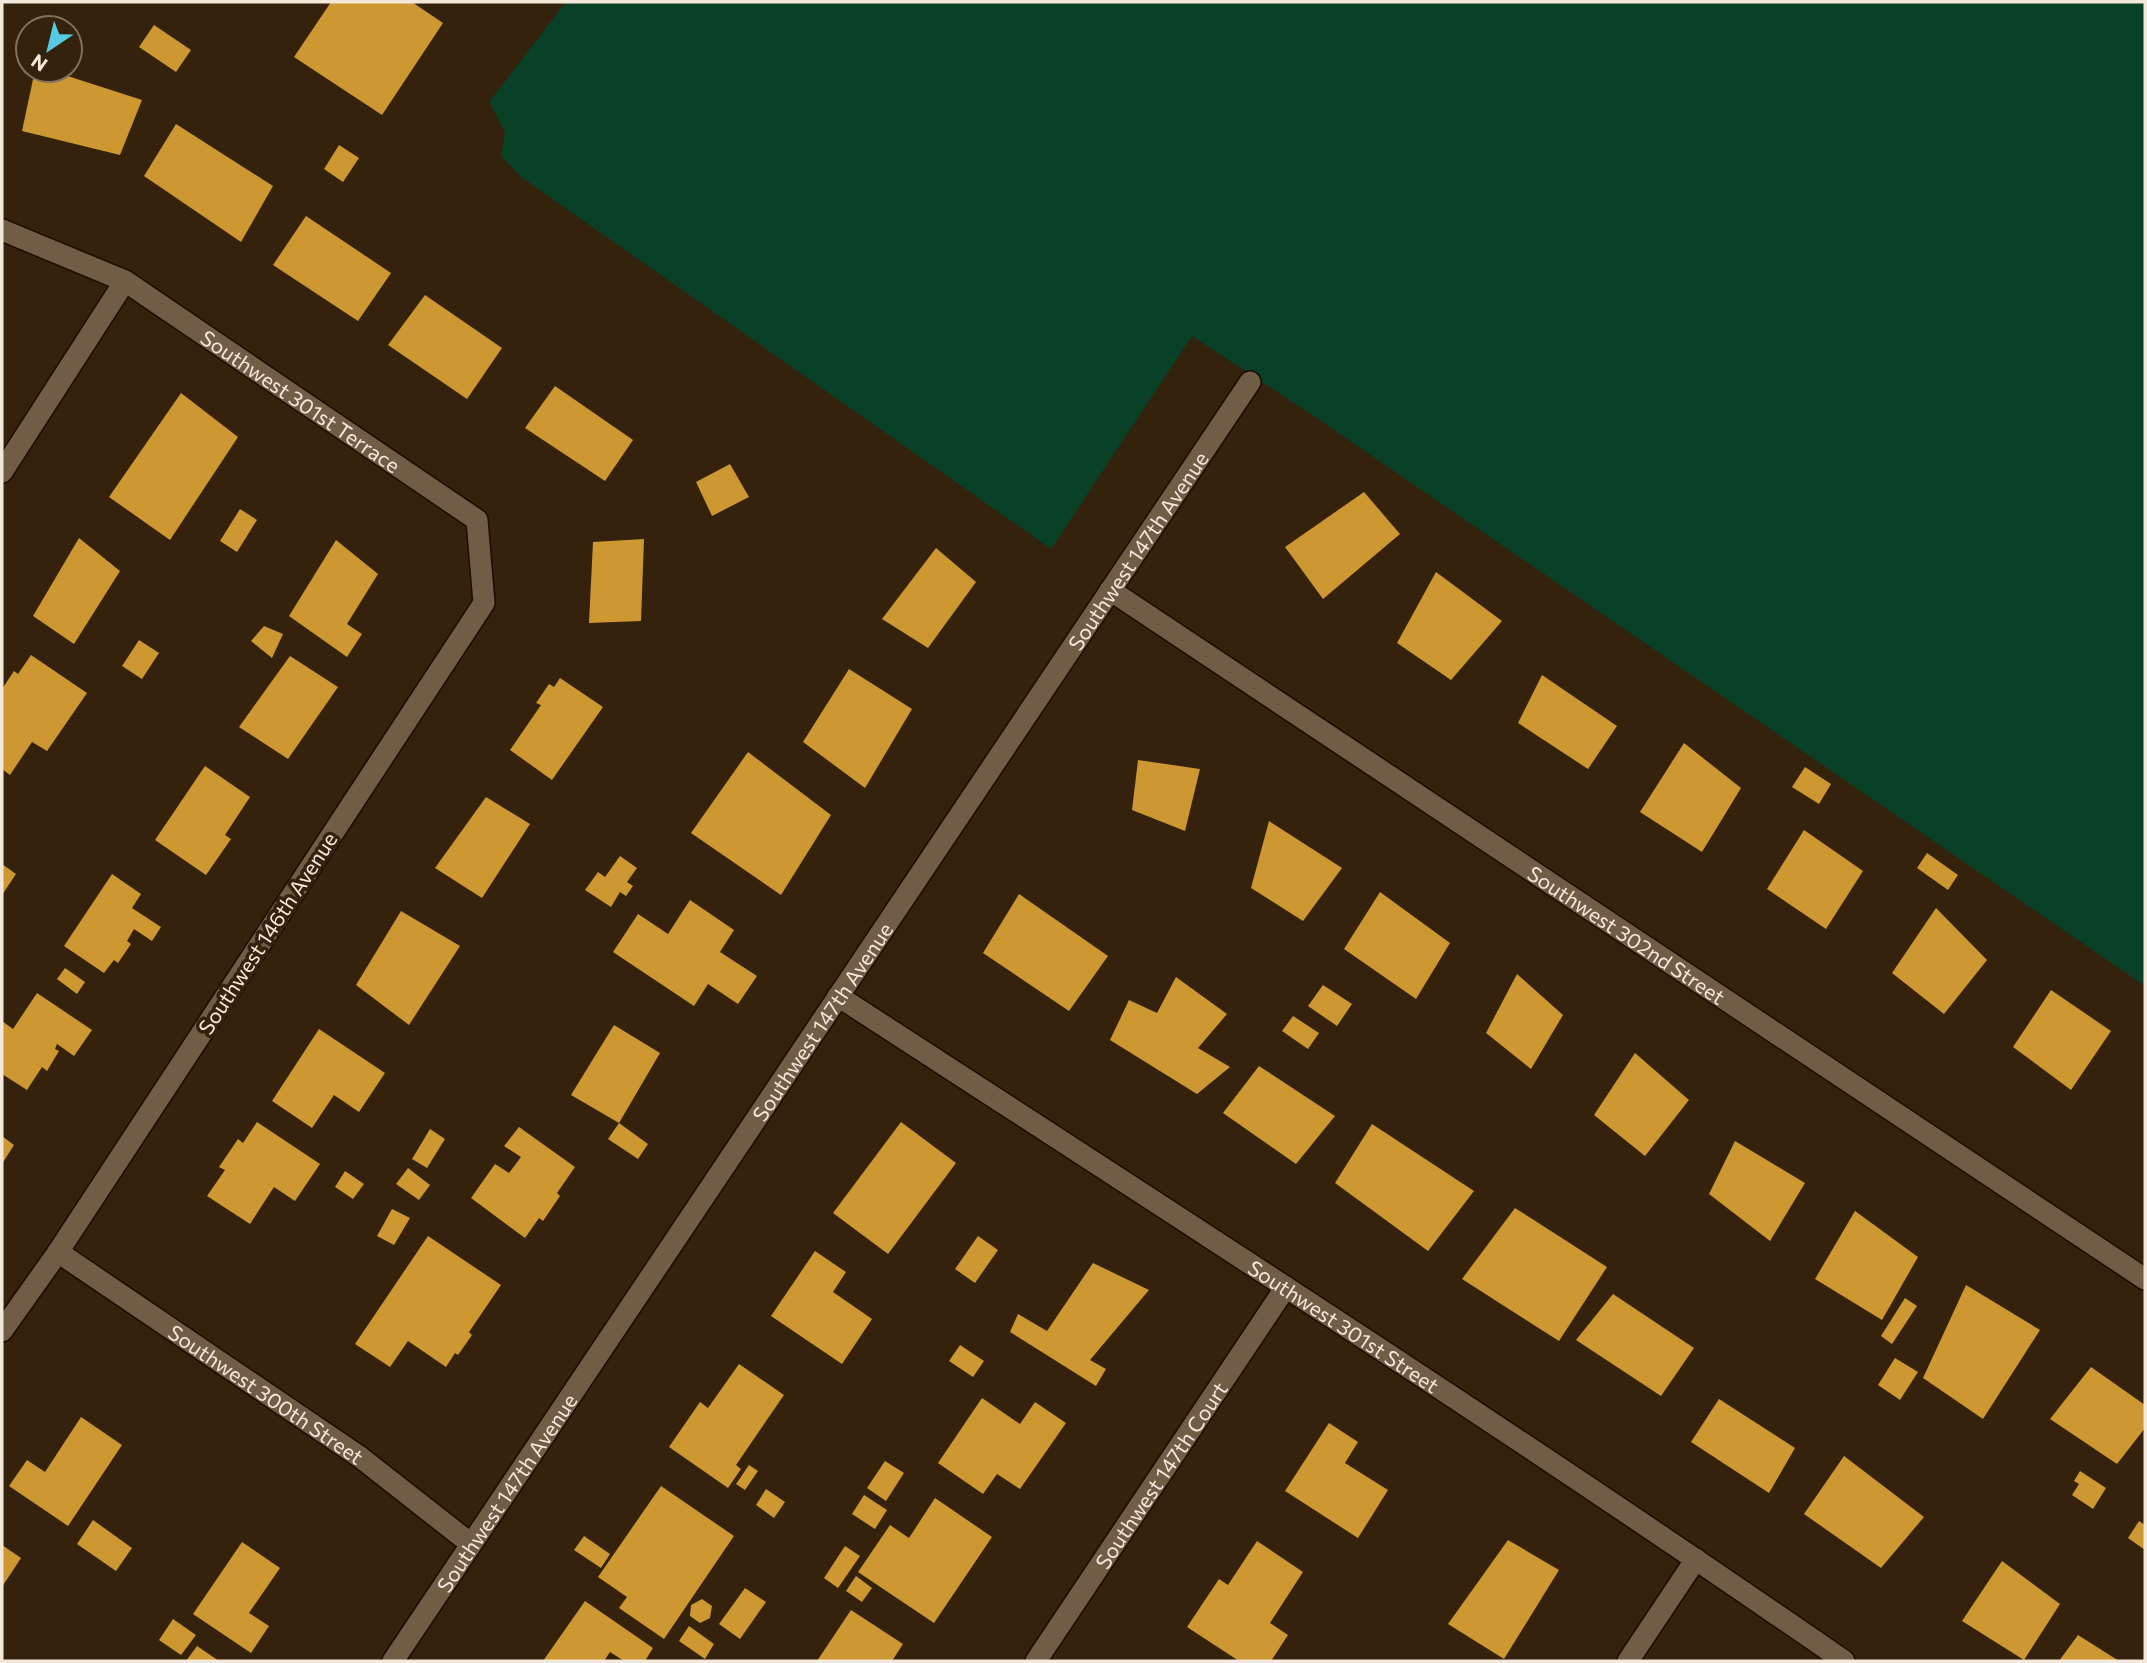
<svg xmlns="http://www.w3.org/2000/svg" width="2147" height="1663" font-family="Commissioner,sans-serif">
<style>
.green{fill:#084125}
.building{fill:#cd9731}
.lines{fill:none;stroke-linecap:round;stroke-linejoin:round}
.minor-casing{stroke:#1b0b00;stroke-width:24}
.minor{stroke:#715c45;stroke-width:21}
.labels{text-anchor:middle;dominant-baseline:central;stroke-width:7;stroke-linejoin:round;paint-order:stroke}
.street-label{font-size:21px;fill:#f4e8db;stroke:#34220c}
</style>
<rect width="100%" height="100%" fill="#34220c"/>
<path class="green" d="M566 2H2145V986L1315 417 1192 336 1051 549 521 177 501 156 505 132 489 102Z"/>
<g class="building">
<path d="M331 2H412L443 23 382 115 294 57Z"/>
<path d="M154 25 191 50 176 72 139 47Z"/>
<path d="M35 70H49L142 100 120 155 22 131Z"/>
<path d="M176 124 273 186 241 242 144 176Z"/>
<path d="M339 145 359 158 343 182 324 169Z"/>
<path d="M306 216 391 273 358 321 273 265Z"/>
<path d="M425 295 502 348 467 399 388 345Z"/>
<path d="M555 386 633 440 605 481 525 428Z"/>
<path d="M181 393 238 437 170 540 109 497Z"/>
<path d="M730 464 749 497 712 516 696 482Z"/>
<path d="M1364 492 1400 534 1323 599 1285 547Z"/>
<path d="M240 509 257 520 237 552 220 541Z"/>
<path d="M79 538 120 571 74 644 33 616Z"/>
<path d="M644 539 641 621 589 623 593 542Z"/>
<path d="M336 540 378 574 347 624 362 634 347 657 289 616Z"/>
<path d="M936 548 976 582 928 648 882 619Z"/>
<path d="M1436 572 1502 621 1451 680 1397 643Z"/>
<path d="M264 626 283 634 272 658 251 641Z"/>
<path d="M139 640 159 653 142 679 122 666Z"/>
<path d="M31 655 87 693 47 751 32 742 10 775 2 769V689L14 671 18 674Z"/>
<path d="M290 656 338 687 288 759 239 727Z"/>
<path d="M849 669 912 709 865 788 803 742Z"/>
<path d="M1542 675 1617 726 1588 769 1518 723Z"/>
<path d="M560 678 603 707 552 780 510 750 541 705 536 703 549 684 554 687Z"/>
<path d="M1684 743 1741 788 1702 852 1640 812Z"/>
<path d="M748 752 831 815 781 895 691 833Z"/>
<path d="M1138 760 1200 769 1185 831 1132 810Z"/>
<path d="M205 766 250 797 225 835 231 839 206 875 155 840Z"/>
<path d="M1805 767 1831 784 1819 804 1792 787Z"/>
<path d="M486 797 530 824 482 898 435 868Z"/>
<path d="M1269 821 1342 868 1303 921 1251 888Z"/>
<path d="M1804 830 1863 871 1826 929 1767 889Z"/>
<path d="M1927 853 1958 875 1948 890 1917 868Z"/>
<path d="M620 856 637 868 627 882 633 886 626 896 620 892 611 907 585 890 598 872 605 877Z"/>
<path d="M2 864 16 874 2 895Z"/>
<path d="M112 874 141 894 132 908 161 927 152 941 134 929 127 941 131 944 118 963 114 960 104 973 64 946Z"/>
<path d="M1380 892 1450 943 1416 999 1344 949Z"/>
<path d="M1019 894 1108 956 1069 1011 983 953Z"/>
<path d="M690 900 734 930 720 952 757 976 738 1004 708 984 694 1006 613 952 638 914 668 934Z"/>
<path d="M1936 908 1987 960 1944 1014 1892 973Z"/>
<path d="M401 911 460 946 409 1025 356 985Z"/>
<path d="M65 968 85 982 77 994 57 979Z"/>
<path d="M1517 974 1563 1015 1531 1069 1486 1033Z"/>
<path d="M1176 977 1227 1014 1198 1048 1230 1067 1197 1094 1110 1040 1129 1000 1157 1013Z"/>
<path d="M1323 985 1352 1004 1337 1026 1308 1006Z"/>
<path d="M2051 990 2111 1031 2071 1090 2013 1047Z"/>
<path d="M37 993 92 1030 74 1056 57 1044 55 1049 59 1051 47 1071 42 1067 27 1090 2 1074V1021L13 1029Z"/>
<path d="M1293 1016 1319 1033 1308 1049 1282 1031Z"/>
<path d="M614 1025 660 1053 619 1123 571 1095Z"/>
<path d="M319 1029 385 1073 359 1112 334 1095 312 1128 272 1101Z"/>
<path d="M1635 1053 1689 1100 1645 1156 1594 1115Z"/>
<path d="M1259 1066 1335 1116 1296 1164 1223 1113Z"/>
<path d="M257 1122 320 1164 295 1201 274 1187 250 1224 207 1196 225 1170 219 1167 238 1139 243 1143Z"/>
<path d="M901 1122 956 1163 888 1254 833 1213Z"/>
<path d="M619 1123 648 1144 638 1159 608 1139Z"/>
<path d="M1372 1124 1474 1191 1428 1251 1335 1183Z"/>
<path d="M519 1127 575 1167 557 1193 560 1196 543 1221 539 1218 525 1238 471 1198 495 1164 509 1173 521 1157 504 1146Z"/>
<path d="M430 1129 445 1139 427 1168 412 1159Z"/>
<path d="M2 1136 14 1145 2 1164Z"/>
<path d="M1735 1141 1805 1183 1770 1241 1709 1194Z"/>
<path d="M408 1168 430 1185 419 1200 396 1184Z"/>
<path d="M345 1171 364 1184 353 1199 335 1187Z"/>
<path d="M1515 1208 1607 1267 1559 1341 1462 1279Z"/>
<path d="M392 1209 410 1218 394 1245 377 1236Z"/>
<path d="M1855 1211 1918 1257 1882 1320 1815 1279Z"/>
<path d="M428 1236 501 1285 469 1332 472 1335 458 1355 455 1353 446 1367 408 1341 390 1367 355 1344Z"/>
<path d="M978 1236 998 1250 975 1283 955 1269Z"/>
<path d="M815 1251 846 1272 833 1292 872 1319 842 1364 771 1316Z"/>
<path d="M1093 1263 1149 1290 1090 1360 1106 1369 1096 1386 1010 1332 1018 1314 1047 1331Z"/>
<path d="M1966 1285 2040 1330 1983 1419 1923 1378Z"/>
<path d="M1613 1294 1694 1348 1661 1396 1576 1340Z"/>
<path d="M1905 1298 1917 1306 1892 1344 1881 1336Z"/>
<path d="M960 1345 984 1361 973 1377 949 1361Z"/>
<path d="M1895 1358 1918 1372 1900 1400 1878 1385Z"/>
<path d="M739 1364 784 1395 736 1465 741 1469 728 1488 669 1447 700 1402 708 1408Z"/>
<path d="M2091 1367 2145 1405V1428L2117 1464 2050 1419Z"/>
<path d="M982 1398 1020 1424 1035 1402 1066 1423 1020 1489 997 1474 983 1494 938 1463Z"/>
<path d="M1719 1399 1795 1448 1769 1493 1691 1442Z"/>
<path d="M81 1417 122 1445 68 1526 9 1486 27 1460 45 1472Z"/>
<path d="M1329 1423 1358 1442 1345 1463 1388 1490 1358 1538 1285 1491Z"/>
<path d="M1844 1456 1924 1517 1881 1568 1804 1514Z"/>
<path d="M885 1461 904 1473 886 1501 867 1488Z"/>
<path d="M749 1465 758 1471 745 1490 736 1484Z"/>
<path d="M2080 1471 2106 1488 2093 1509 2072 1495 2079 1484 2074 1481Z"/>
<path d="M661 1486 734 1536 664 1639 619 1608 627 1597 598 1577Z"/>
<path d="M766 1489 785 1502 774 1518 756 1505Z"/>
<path d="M864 1495 887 1510 875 1529 852 1514Z"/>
<path d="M935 1498 992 1537 934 1623 858 1572 890 1525 909 1538Z"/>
<path d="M93 1520 132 1548 116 1571 77 1544Z"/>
<path d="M2139 1521 2145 1525V1550L2128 1538Z"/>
<path d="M584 1536 610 1554 601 1568 574 1550Z"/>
<path d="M1508 1540 1559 1570 1504 1659 1448 1624Z"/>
<path d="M1257 1541 1303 1572 1270 1623 1288 1635 1271 1661H1239L1187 1627 1219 1579 1228 1585Z"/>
<path d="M242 1542 280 1568 249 1613 269 1626 251 1653 193 1614Z"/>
<path d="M2 1545 21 1558 2 1587Z"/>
<path d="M845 1546 860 1556 838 1588 824 1578Z"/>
<path d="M2002 1561 2060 1604 2024 1660 1962 1621Z"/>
<path d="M856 1576 872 1588 862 1602 846 1591Z"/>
<path d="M745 1588 766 1602 740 1639 719 1624Z"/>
<path d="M702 1599 712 1606 710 1618 700 1623 690 1616 691 1605Z"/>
<path d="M585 1601 653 1648 645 1661H624L610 1652 604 1661H543Z"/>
<path d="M851 1610 903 1644 892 1661H817Z"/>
<path d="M173 1619 196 1635 181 1655 159 1640Z"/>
<path d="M689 1626 714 1644 705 1659 679 1641Z"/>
<path d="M2078 1635 2119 1661H2059Z"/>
<path d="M197 1646 219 1661H186Z"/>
</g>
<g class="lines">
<g class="minor-casing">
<g id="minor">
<path id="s1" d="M2 230 125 281 477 520 484 603 58 1252 2 1331"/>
<path d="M2 472 125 281"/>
<path id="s2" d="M1110 590 2145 1279"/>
<path id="s3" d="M838 996C1175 1215 1513 1432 1844 1661"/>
<path id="s4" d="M58 1252 360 1457 471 1544"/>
<path id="s5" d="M393 1661 1250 382"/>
<path id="s6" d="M1036 1661 1286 1287"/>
<path d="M1628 1661 1696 1559"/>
</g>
</g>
<use href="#minor" class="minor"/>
</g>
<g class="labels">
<g class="street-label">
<text stroke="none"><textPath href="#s1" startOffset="346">Southwest 301st Terrace</textPath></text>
<text stroke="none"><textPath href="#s5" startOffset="1337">Southwest 147th Avenue</textPath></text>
<text transform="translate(267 933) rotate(-57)">Southwest 146th Avenue</text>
<text stroke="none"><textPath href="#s2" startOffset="621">Southwest 302nd Street</textPath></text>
<text stroke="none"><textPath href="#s5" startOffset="770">Southwest 147th Avenue</textPath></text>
<text stroke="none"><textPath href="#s3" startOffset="604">Southwest 301st Street</textPath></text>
<text stroke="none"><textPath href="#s4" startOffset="252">Southwest 300th Street</textPath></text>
<text stroke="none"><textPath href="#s6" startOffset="224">Southwest 147th Court</textPath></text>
<text stroke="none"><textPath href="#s5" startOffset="203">Southwest 147th Avenue</textPath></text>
</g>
</g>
<rect width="2147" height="1663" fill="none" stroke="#f4e8db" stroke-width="7"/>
<g transform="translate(49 49) rotate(215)"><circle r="33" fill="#34220c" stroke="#81715f" stroke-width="2"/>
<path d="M0-5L12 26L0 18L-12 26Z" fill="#58c9e3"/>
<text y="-10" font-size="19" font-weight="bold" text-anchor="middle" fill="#f4e8db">N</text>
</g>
</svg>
